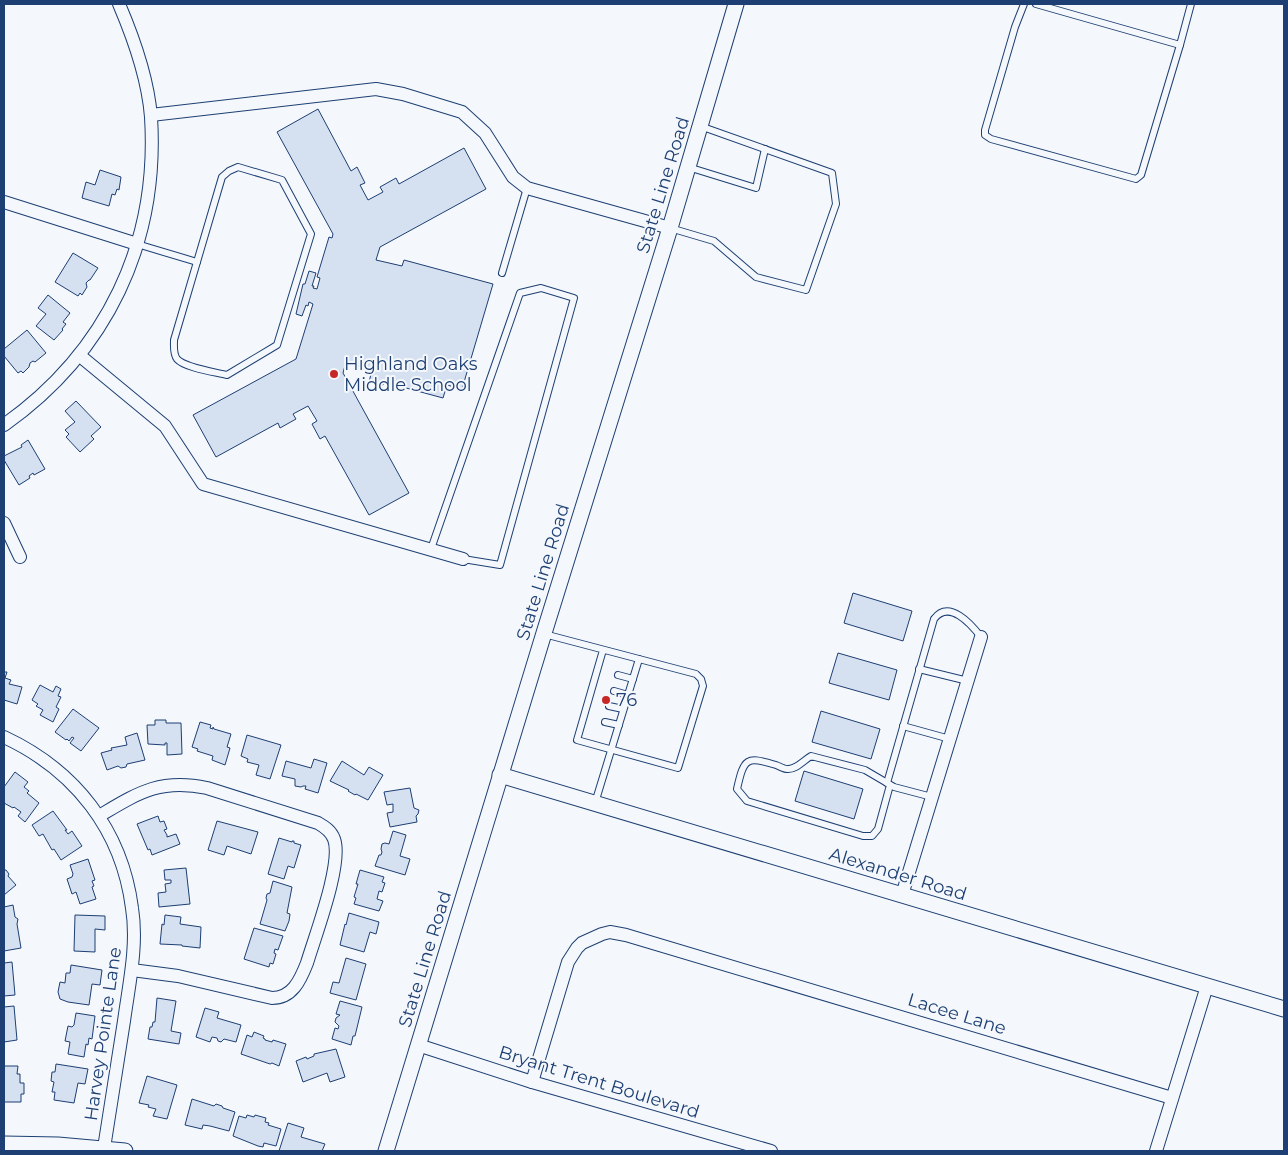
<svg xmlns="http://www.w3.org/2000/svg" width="1288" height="1155" font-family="Montserrat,sans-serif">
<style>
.building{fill:#d5e0f0;stroke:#1d3f73}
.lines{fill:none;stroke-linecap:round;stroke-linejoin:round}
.service-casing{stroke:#1d3f73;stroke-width:8}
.minor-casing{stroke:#1d3f73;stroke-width:14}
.tertiary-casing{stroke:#1d3f73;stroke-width:17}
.service{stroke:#f4f7fb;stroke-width:6}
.minor{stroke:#f4f7fb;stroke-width:12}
.tertiary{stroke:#f4f7fb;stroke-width:15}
.poi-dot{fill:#c62828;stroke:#f4f7fb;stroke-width:2}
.labels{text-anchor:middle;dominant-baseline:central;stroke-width:4;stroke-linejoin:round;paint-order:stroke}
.street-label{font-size:18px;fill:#1d3f73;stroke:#f4f7fb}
.poi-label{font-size:18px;fill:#1d3f73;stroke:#f4f7fb;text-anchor:start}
</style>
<rect width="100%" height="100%" fill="#f4f7fb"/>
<g class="building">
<path d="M318 109 351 171 357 167 365 183 360 185 368 200 383 192 380 187 396 178 399 184 464 148 486 189 380 247 376 260 402 266 404 260 493 284 462 389 447 385 443 398 384 382 383 385 369 382 372 370 346 362 343 373 409 493 369 515 325 436 320 439 312 424 317 421 308 406 293 414 296 419 280 428 278 423 216 457 193 415 296 359 313 304 309 302 308 306 306 305 302 316 296 314 303 284H305L309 271 316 273 312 286H314L313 288 317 289 320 278 317 277 329 237 332 238 333 234 277 132Z"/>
<path d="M100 170 121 177 119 190 117 189 115 195 112 194 109 206 82 198 86 182 95 185Z"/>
<path d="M73 253 98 268 90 280H89L86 283 87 287 82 295 80 293 78 296 55 282Z"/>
<path d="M48 295 70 313 63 322 66 324 62 329 63 330 54 340 36 326 46 314 38 308Z"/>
<path d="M27 330 46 353 35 362 33 361 30 363 29 367 23 373 21 371 18 373 4 356V349Z"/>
<path d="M76 401 101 427 91 436 94 439 80 452 66 437 69 434 65 430 75 422 65 411Z"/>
<path d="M28 440 45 469 34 475 33 473 29 476 30 478 19 485 4 460V456L22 447 21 445Z"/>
<path d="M853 593 912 611 903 641 844 623Z"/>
<path d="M838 653 897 670 889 700 829 683Z"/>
<path d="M4 672H7L5 678 11 680 9 684 22 687 17 704 4 700Z"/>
<path d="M40 685 53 692 56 686 61 689 58 696 61 697 56 707 59 709 53 722 40 715 43 710 36 706 38 704 32 700Z"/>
<path d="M73 709 99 728 81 751 70 743 74 738 72 737 69 741 67 739 66 740 55 732Z"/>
<path d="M821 711 880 729 871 759 812 742Z"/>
<path d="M155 720H166V723H181L182 754 167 755V743H165V745L148 744 147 725H155Z"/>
<path d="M200 722 211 725 210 728 213 729V727L214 729 231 734 227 747 230 748 225 765 212 760 213 756 197 751 198 749 192 747Z"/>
<path d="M137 733 145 760 127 764 126 767 121 768 118 766 107 770 101 753 112 750 111 748 127 745 125 737Z"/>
<path d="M247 735 281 745 270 779 256 775 259 765 247 762 248 759 241 756Z"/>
<path d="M314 759 327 763 318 793 305 789 306 786H303L301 787 295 786V779L282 776 286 761 311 768Z"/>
<path d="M342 761 364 775 369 767 383 775 368 800 356 794 355 795 348 791 349 790 330 781Z"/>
<path d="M804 771 863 789 854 819 795 801Z"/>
<path d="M15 772 28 782 24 787 29 791 27 793 39 803 25 822 18 816 21 812 14 807 13 808 4 803V787Z"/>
<path d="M410 788 414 808 419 810 418 814 416 816 417 822 390 827 387 813 393 812V804L387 805 384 792Z"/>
<path d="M53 811 67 830H65L68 834 72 831 82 846 61 860 54 849 52 850 43 834 39 836 32 825Z"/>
<path d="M158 816 160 822 164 821 167 829 164 830 167 835V837L176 834 180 844 152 855 150 849 148 850 137 824Z"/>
<path d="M217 821 258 832 251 854 227 846 224 855 208 850Z"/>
<path d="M393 831 406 835 400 856 410 859 405 875 375 866 379 855H381L382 852 381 849 382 844 385 843 389 844Z"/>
<path d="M279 838 292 842V841H294V843L301 845 294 868 288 866 284 879 268 874Z"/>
<path d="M88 859 95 880 92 881 94 886 92 887 96 899 80 904 76 892 72 894 67 879 72 877 73 874 70 865Z"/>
<path d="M186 868 190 904 159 907 158 893 166 892 165 884 171 883V880H165L164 870Z"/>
<path d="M4 870H6L9 874 8 876 16 885 4 895Z"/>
<path d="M360 870 384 877 382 882 385 883 382 892 379 891 377 899 383 901 379 911 354 904 356 898 354 897 358 884H356Z"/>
<path d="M273 881 292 887 287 913 290 914 289 921 285 931 260 924 267 900 266 898 267 894 270 893Z"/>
<path d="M13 905 15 917 18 919 17 924 21 948 4 951V907Z"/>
<path d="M349 913 379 922 376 934 370 932 364 952 340 945 345 924 346 925Z"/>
<path d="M75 915 105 916V930L95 929V952L74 951Z"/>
<path d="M165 915 181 917 180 924 201 927 200 948 182 946V945L160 944 162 924 164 925Z"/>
<path d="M254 928 283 936 278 950 275 949 274 953 276 954 273 964 270 963 269 967 244 959Z"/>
<path d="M346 958 366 964 356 1000 330 993 333 982 339 983Z"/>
<path d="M12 962 15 995 4 996V963Z"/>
<path d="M71 965 102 970 100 985 92 984 89 1005 68 1002 60 999 58 992 60 982 65 983 66 973H70Z"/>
<path d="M157 998 176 1001 171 1031 181 1033 179 1044 148 1039 150 1027H152L153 1022H155Z"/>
<path d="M340 1001 362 1007 355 1036H353L351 1045 332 1039 335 1028 338 1029 339 1026 335 1022 336 1018 340 1015 336 1014Z"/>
<path d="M14 1006 17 1040 4 1042V1007Z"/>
<path d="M205 1008 219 1012 217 1018 241 1025 236 1042 224 1039 221 1042 218 1041 217 1038 212 1037 210 1042 196 1037Z"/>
<path d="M76 1013 95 1016 92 1039 89 1038 88 1045 86 1044 84 1057 68 1054 70 1042 65 1041 68 1026 72 1027 74 1025Z"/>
<path d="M254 1032 264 1036 263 1038 265 1039V1040L272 1042 273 1040 286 1044 279 1066 272 1063 270 1064 241 1054 247 1035 252 1037Z"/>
<path d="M336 1049 345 1077 330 1082 327 1073 303 1082 296 1061 306 1057 307 1059 314 1056V1054Z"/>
<path d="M56 1064 88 1069 85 1084 78 1083 74 1103 54 1100 55 1092H52L54 1082 51 1081 52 1072H55Z"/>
<path d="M4 1066H18L17 1074H20V1083H24V1094H21V1102H4Z"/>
<path d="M147 1076 177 1085 167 1119 153 1116 156 1109 148 1107 149 1105 139 1103Z"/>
<path d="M192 1099 214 1106 216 1104 222 1106 223 1108 235 1112 229 1131 210 1126 203 1125 202 1129 185 1125Z"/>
<path d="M247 1115 254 1117 255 1115 266 1118 265 1122 269 1123 268 1125 281 1129 276 1146 264 1143 263 1147 258 1146 233 1136 239 1116 246 1118Z"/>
<path d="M288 1123 304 1128 301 1137 325 1144 322 1151H279Z"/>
</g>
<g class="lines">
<g class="service-casing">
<g id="service">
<path d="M1024 4 1015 27 985 130V135L991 139 1136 179 1141 175 1180 45 1191 4"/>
<path d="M1036 4 1180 45"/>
<path d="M238 167 282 180 311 234 277 345 227 375C215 372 185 368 177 359 173 354 174 346 174 340L222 177 229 171Z"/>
<path d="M688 167 756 188 765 149"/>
<path d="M670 228 714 241 756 277 806 290 836 204 832 173 700 126"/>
<path d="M137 244 197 262"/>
<path d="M502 273 527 188"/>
<path d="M431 549 520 293 541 288 574 298 500 565 463 559"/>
<path d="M544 634 696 674 701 679 703 686 678 768 577 740 603 650"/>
<path d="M919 669 968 681"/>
<path d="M618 675 633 679"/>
<path d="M614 691 628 695"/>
<path d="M609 706 623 709"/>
<path d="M605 722 619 725"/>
<path d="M903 726 950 739"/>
<path d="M887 783 934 619C949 599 971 624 981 637"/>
<path d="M890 785 878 829 872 836H863L747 801 737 789C744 758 746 756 776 765 779 766 784 769 787 769 796 770 804 760 811 756L865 770 894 787 932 797"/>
<path d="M595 803 639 659"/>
</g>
</g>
<g class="minor-casing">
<g id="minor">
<path d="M151 115 376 89 403 94 462 112 485 133 513 177 527 188 670 228"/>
<path d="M4 202 137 244"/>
<path d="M79 355 165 426 203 484 463 559"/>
<path d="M4 425C107 352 159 243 151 117 148 78 134 39 119 4"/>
<path d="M4 523 20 557"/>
<path d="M4 737C75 770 122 830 132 908 138 945 129 984 124 1021 117 1063 111 1106 104 1148"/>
<path d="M99 816C138 793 160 778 207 788L318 823C325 827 331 831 334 839 343 863 315 936 307 963 300 981 292 998 272 998L178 976 132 970"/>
<path d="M902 895 981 637"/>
<path d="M418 1045 532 1082 771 1151"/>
<path d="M532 1082 568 962 577 948 582 943 602 934 610 932 626 935 1172 1098"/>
<path d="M1156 1151 1207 986"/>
</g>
</g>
<g class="tertiary-casing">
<g id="tertiary">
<path d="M500 775 1284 1009"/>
<path d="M4 1144 58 1145 125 1151"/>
<path d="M386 1151 544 633 670 228 736 4"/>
</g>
</g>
<use href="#service" class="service"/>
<use href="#minor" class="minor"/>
<use href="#tertiary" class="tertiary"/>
</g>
<g class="poi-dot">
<circle cx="334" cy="374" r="5"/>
<circle cx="606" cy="700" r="5"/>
</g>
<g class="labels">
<g class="street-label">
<text transform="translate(663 185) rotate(-73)">State Line Road</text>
<text transform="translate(543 572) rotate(-73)">State Line Road</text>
<text transform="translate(898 874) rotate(17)">Alexander Road</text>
<text transform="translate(425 959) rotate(-73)">State Line Road</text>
<text transform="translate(957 1014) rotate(17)">Lacee Lane</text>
<text transform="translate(103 1034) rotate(-82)">Harvey Pointe Lane</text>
<text transform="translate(599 1082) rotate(17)">Bryant Trent Boulevard</text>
</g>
<g class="poi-label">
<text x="344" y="364">Highland Oaks<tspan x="344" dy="21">Middle School</tspan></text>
<text x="616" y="700">76</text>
</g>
</g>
<rect width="1288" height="1155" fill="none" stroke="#1d3f73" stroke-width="10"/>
</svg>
